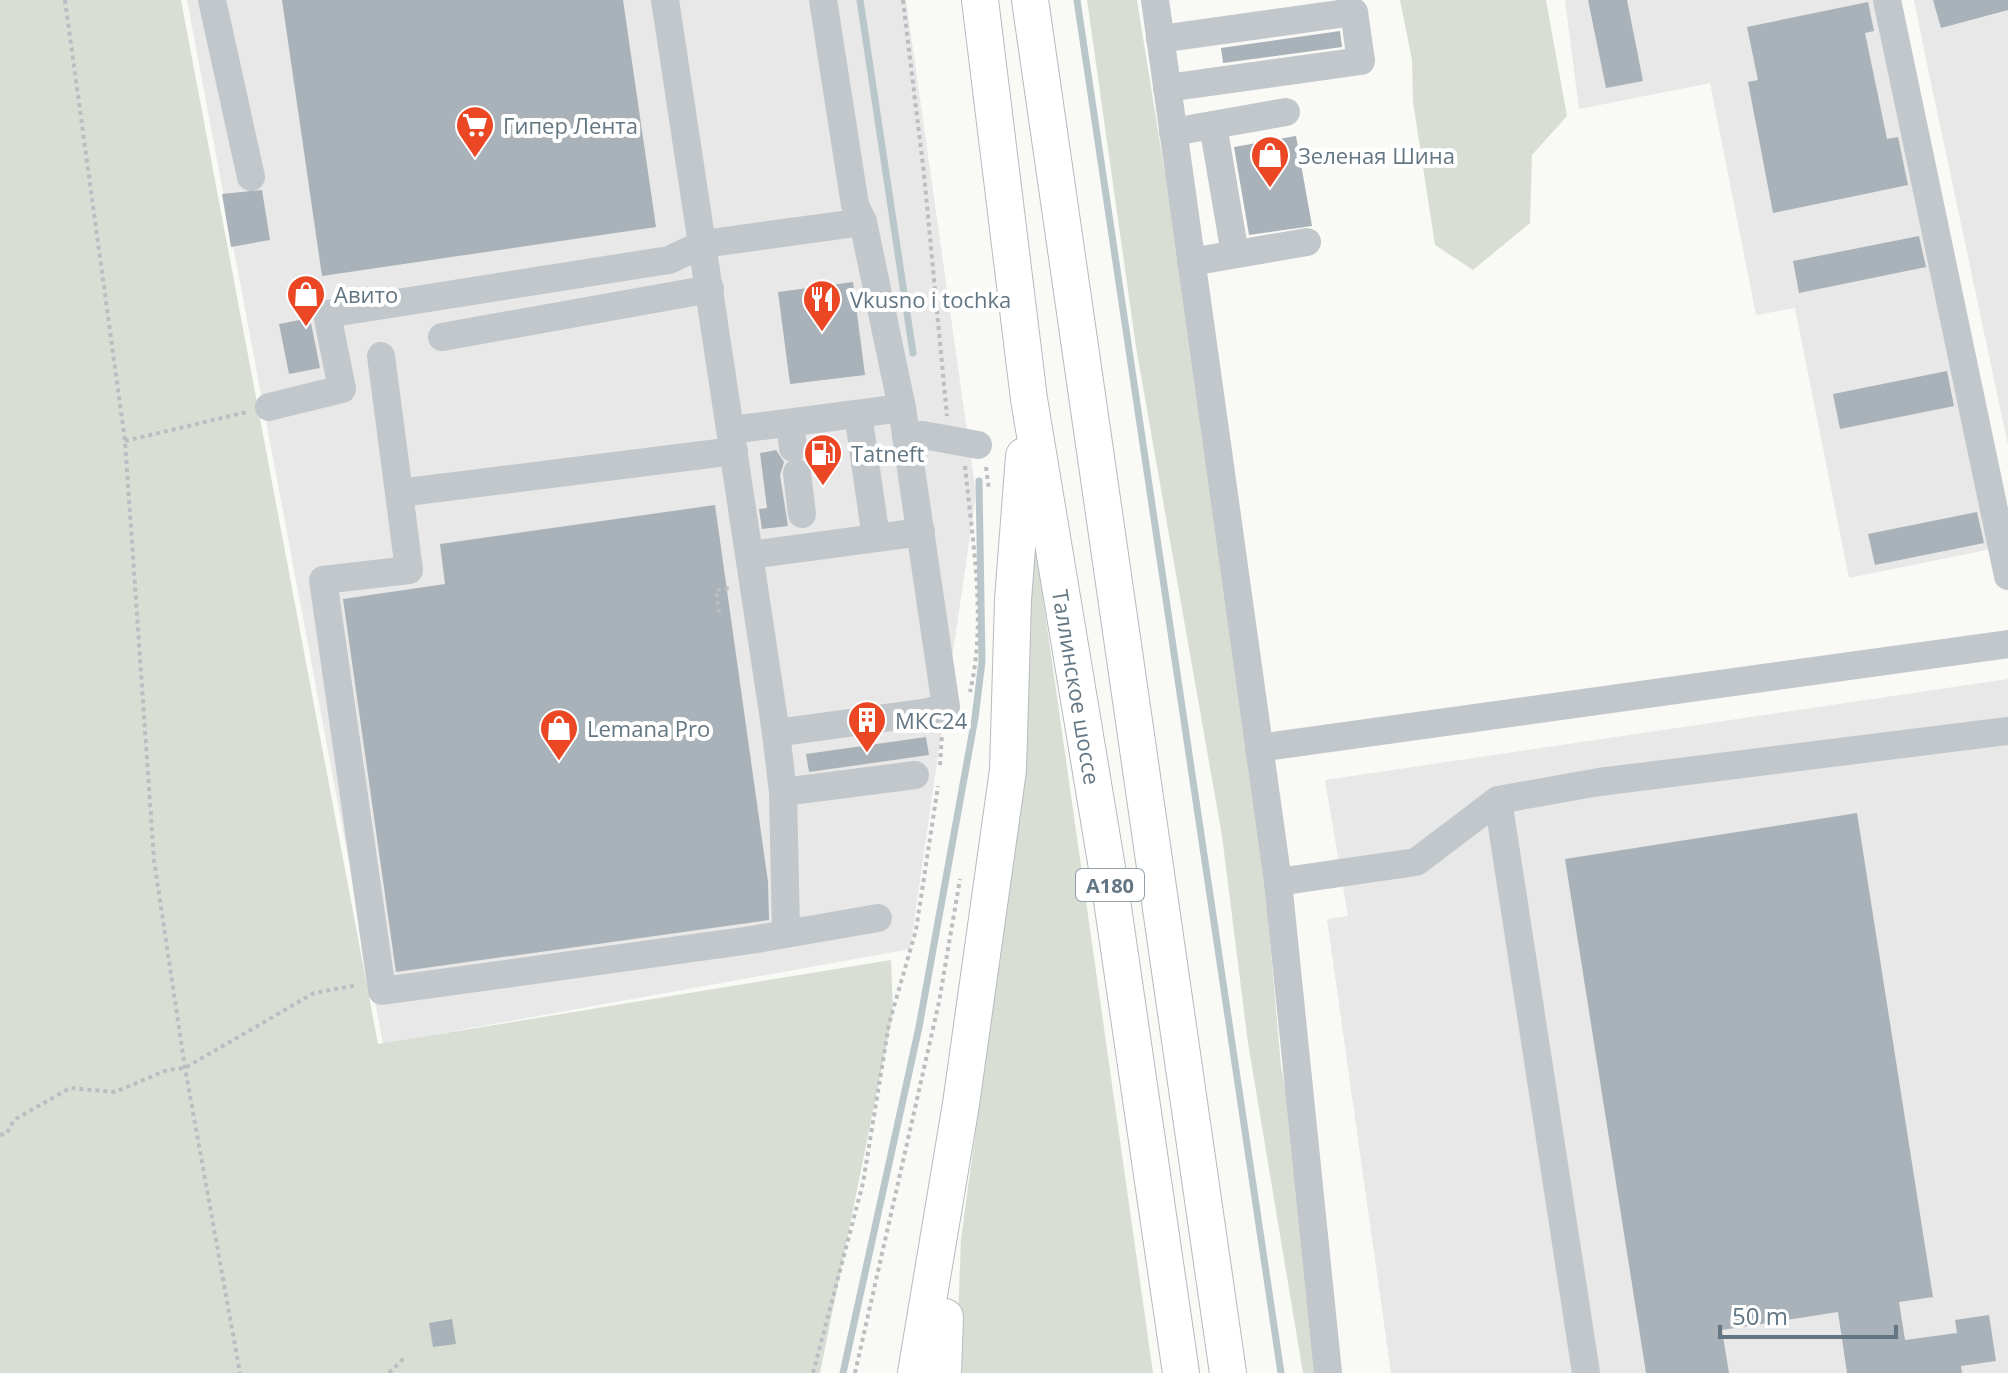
<svg xmlns="http://www.w3.org/2000/svg" width="2008" height="1373" font-family="'Open Sans',sans-serif">
<style>
.built{fill:#e7e8e7}
.green{fill:#d9ded5}
.lines{fill:none;stroke-linecap:round;stroke-linejoin:round}
.stream{stroke:#b9c7ca;stroke-width:7}
.building{fill:#a9b2b8}
.major-casing{stroke:#b5bbbf;stroke-width:38}
.path{stroke:#babec1;stroke-width:4;stroke-dasharray:4 4;stroke-linecap:butt}
.minor{stroke:#c2c7cb;stroke-width:28}
.major{stroke:#fff;stroke-width:36}
.labels{text-anchor:middle;dominant-baseline:central;stroke-width:8;stroke-linejoin:round;paint-order:stroke}
.shield{fill:#fff;stroke:#929fa8;stroke-width:2}
.shield-label{font-size:20px;font-weight:bold;fill:#637683}
.poi-label{font-size:22px;fill:#637683;stroke:#fff;text-anchor:start}
.street-label{font-size:22px;fill:#637683;stroke:#fff}
</style>
<rect width="100%" height="100%" fill="#f9f9f6"/>
<g class="built">
<path d="M187 0H906L976 494 910 949 383 1044Z"/>
<path d="M1565 0H1880L1991 549 1849 578 1795 308 1756 315 1710 83 1579 109Z"/>
<path d="M1914 0H2008V445L1927 64Z"/>
<path d="M2008 679V1373H1391L1327 919 1348 916 1325 780Z"/>
</g>
<g class="green">
<path d="M0 0H181L378 1044 891 960 893 1012 820 1373H0Z"/>
<path d="M1087 0H1137L1188 317 1263 863 1281 1066 1295 1140 1321 1373H1303L1248 1043 1222 836 1136 347Z"/>
<path d="M1400 0H1546L1567 116 1532 155 1530 223 1473 270 1435 245 1413 102 1412 60Z"/>
<path d="M1036 549 1153 1373H956L961 1239 1008 893 1026 550Z"/>
</g>
<g class="lines">
<g class="stream">
<path d="M860 0 913 353"/>
<path d="M1077 0 1281 1373"/>
<path d="M843 1373 919 1027 975 718 982 661 979 481"/>
</g>
</g>
<g class="building">
<path d="M282 0H623L656 227 322 276Z"/>
<path d="M1588 0H1627L1643 81 1606 88Z"/>
<path d="M1933 0H2008V10L1941 28Z"/>
<path d="M1868 2 1874 31 1865 33 1887 139 1898 137 1908 185 1773 213 1748 82 1758 80 1747 27Z"/>
<path d="M1340 31 1342 47 1223 63 1221 48Z"/>
<path d="M1296 136 1312 226 1249 235 1234 147Z"/>
<path d="M262 190 270 240 231 247 222 194Z"/>
<path d="M1919 236 1926 267 1799 293 1793 261Z"/>
<path d="M853 282 865 375 790 384 778 292Z"/>
<path d="M310 318 320 368 289 374 279 324Z"/>
<path d="M1947 371 1954 406 1840 429 1833 394Z"/>
<path d="M828 444 831 469 814 471 806 459 810 446Z"/>
<path d="M776 450 784 462 780 475 788 526 762 529 759 509 767 508 760 453Z"/>
<path d="M715 505 768 882 769 920 396 972 343 599 445 584 440 544Z"/>
<path d="M1977 512 1984 543 1875 565 1868 534Z"/>
<path d="M926 737 929 755 809 772 806 754Z"/>
<path d="M1857 813 1933 1297 1899 1302 1905 1340 1957 1333 1955 1320 1989 1315 1996 1361 1961 1366 1962 1373H1847L1838 1312 1722 1330 1729 1373H1646L1565 859Z"/>
<path d="M452 1319 456 1344 433 1347 429 1323Z"/>
</g>
<g class="lines">
<g class="major-casing">
<g id="major">
<path id="s1" d="M980 0 1029 399 1109 880 1181 1373"/>
<path d="M1030 0 1228 1373"/>
<path d="M916 1373 961 1104 1008 770 1013 600 1024 456"/>
<path d="M943 1373 945 1317"/>
</g>
</g>
<g class="path">
<path d="M65 0 125 441 154 860 185 1068 240 1373"/>
<path d="M903 0 924 174 947 416"/>
<path d="M125 441 247 412"/>
<path d="M965 466C972 539 987 620 970 692"/>
<path d="M986 467 989 490"/>
<path d="M719 613 716 590 731 588"/>
<path d="M940 765 942 734"/>
<path d="M0 1135 7 1133 14 1120 70 1088 115 1092 167 1070 185 1068 314 993 358 985"/>
<path d="M389 1373 404 1358"/>
<path d="M813 1373 863 1183 889 1024 916 930 938 786"/>
<path d="M855 1373 939 1002 960 879"/>
</g>
<g class="minor">
<path d="M212 0 251 177"/>
<path d="M665 0 776 733 783 792 786 931"/>
<path d="M1155 0 1278 882 1328 1373"/>
<path d="M1887 0 2008 576"/>
<path d="M1160 39 1354 12 1361 61 1167 88"/>
<path d="M1213 125 1235 254"/>
<path d="M1173 132 1286 112"/>
<path d="M1191 262 1307 242"/>
<path d="M442 337 710 289"/>
<path d="M381 356 399 493 734 451"/>
<path d="M269 407 342 389 327 314 669 260 703 244 863 222"/>
<path d="M858 414 876 538"/>
<path d="M790 423 793 448"/>
<path d="M731 430 902 408"/>
<path d="M906 437 923 435 978 445"/>
<path d="M797 473 802 514"/>
<path d="M399 493 409 570 323 580 382 991 751 940 878 918"/>
<path d="M750 555 921 532"/>
<path d="M776 733 928 712 946 707 902 408 863 222 855 205 823 0"/>
<path d="M1259 748 2008 644"/>
<path d="M783 792 915 775"/>
<path d="M1498 800 1586 1373"/>
<path d="M1278 882 1416 862 1498 800 1599 782 2008 731"/>
</g>
<use href="#major" class="major"/>
</g>
<defs>
<g id="supermarket-pin" transform="scale(2)"><path d="M0 17L-7.5 6A9.5 9.5 0 1 1 7.5 6Z" fill="#eb4724" stroke="#fff"/><path d="M-6-5.5h2.5l.6 2H6L4.5 2H-2.5L-4.4-4H-6ZM-1.5 3.2a1.3 1.3 0 1 0 .1 0ZM3 3.2a1.3 1.3 0 1 0 .1 0Z" fill="#fff"/></g>
<g id="shop-pin" transform="scale(2)"><path d="M0 17L-7.5 6A9.5 9.5 0 1 1 7.5 6Z" fill="#eb4724" stroke="#fff"/><path d="M-5-2.5h2.3a2.7 3.5 0 0 1 5.4 0H5L5.5 6h-11ZM-1.5-2.5h3a1.5 2.3 0 0 0-3 0Z" fill="#fff"/></g>
<g id="restaurant-pin" transform="scale(2)"><path d="M0 17L-7.5 6A9.5 9.5 0 1 1 7.5 6Z" fill="#eb4724" stroke="#fff"/><path d="M-5-6h1v4h1v-4h1v4h1v-4h1v5L-1.5 .5V6h-2V.5L-5-1ZM5-6V6H3V1.5H1.5Q1.5-4 5-6Z" fill="#fff"/></g>
<g id="fuel-pin" transform="scale(2)"><path d="M0 17L-7.5 6A9.5 9.5 0 1 1 7.5 6Z" fill="#eb4724" stroke="#fff"/><path d="M-5.5-6h7V0h2V4h1.3V-2.5L3-4.5l.8-.8L6-3V5H2.5V1h-1V6h-7ZM-4.2-4.7v3.2H.2V-4.7Z" fill="#fff"/></g>
<g id="building-pin" transform="scale(2)"><path d="M0 17L-7.5 6A9.5 9.5 0 1 1 7.5 6Z" fill="#eb4724" stroke="#fff"/><path d="M-4-6H4V6H1V3H-1V6H-4ZM-2.5-4.3h1.7v1.8h-1.7ZM.8-4.3h1.7v1.8H.8ZM-2.5-1h1.7V.8h-1.7ZM.8-1h1.7V.8H.8Z" fill="#fff"/></g>
</defs>
<g fill-rule="evenodd">
<use href="#supermarket-pin" x="475" y="125"/>
<use href="#shop-pin" x="1270" y="155"/>
<use href="#shop-pin" x="306" y="294"/>
<use href="#restaurant-pin" x="822" y="299"/>
<use href="#fuel-pin" x="823" y="453"/>
<use href="#building-pin" x="867" y="720"/>
<use href="#shop-pin" x="559" y="728"/>
</g>
<g class="labels">
<rect class="shield" x="1076" y="869" width="68" height="32" rx="6"/>
<g class="shield-label">
<text x="1110" y="885">A180</text>
</g>
<g class="poi-label">
<text x="503" y="125">Гипер Лента</text>
<text x="1298" y="155">Зеленая Шина</text>
<text x="334" y="294">Авито</text>
<text x="850" y="299">Vkusno i tochka</text>
<text x="851" y="453">Tatneft</text>
<text x="895" y="720">МКС24</text>
<text x="587" y="728">Lemana Pro</text>
</g>
<g class="street-label">
<text stroke="none"><textPath href="#s1" startOffset="694">Таллинское шоссе</textPath></text>
</g>
</g>
<path d="M1720 1325v12h176v-12" fill="none" stroke="#637683" stroke-width="4"/>
<text x="1732" y="1325" font-size="24" fill="#637683" stroke="#ffffff" stroke-width="6" paint-order="stroke">50 m</text>
</svg>
